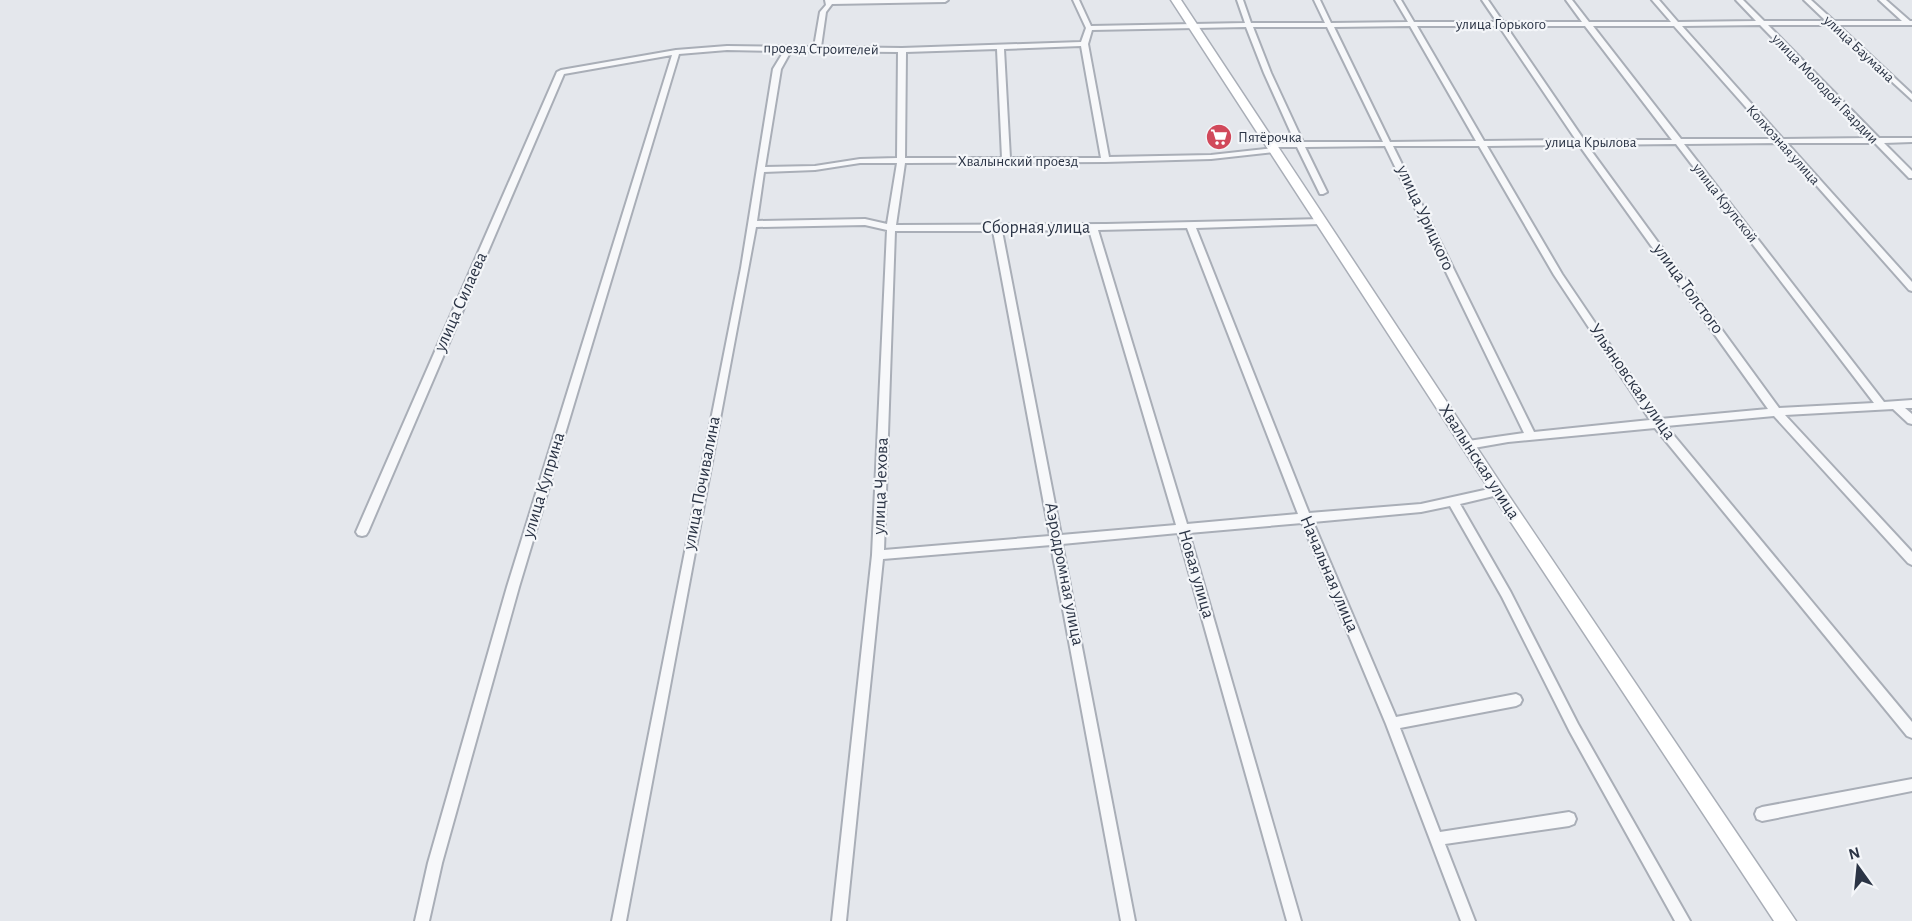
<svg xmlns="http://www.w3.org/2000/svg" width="1912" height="921" font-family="'Alegreya Sans',sans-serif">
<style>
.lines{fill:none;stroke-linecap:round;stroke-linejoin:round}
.street-casing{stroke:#a9aeb7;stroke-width:4}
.secondary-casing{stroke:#a9aeb7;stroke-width:3}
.street{fill:#f7f8fa;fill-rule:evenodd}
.secondary{fill:#fff;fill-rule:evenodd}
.labels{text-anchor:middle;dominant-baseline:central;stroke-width:4.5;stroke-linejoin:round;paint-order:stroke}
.far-street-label{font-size:15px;fill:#2b3445;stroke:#f4f6f9}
.far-poi-label{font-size:15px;fill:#2b3445;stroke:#f4f6f9;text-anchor:start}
.street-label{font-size:18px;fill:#2b3445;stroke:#f4f6f9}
</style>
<rect width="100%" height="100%" fill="#e4e7ec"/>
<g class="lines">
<g class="street-casing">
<g id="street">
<path d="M825 0H948L945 2 832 4 826 12 821 47 902 48 1081 42 1086 28 1073 0H1079L1091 26 1245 23 1237 0H1243L1251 23H1325L1314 0H1320L1331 23 1408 22 1395 0H1401L1414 22H1497L1482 0H1488L1503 22H1582L1566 0H1572L1589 22H1671L1652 0H1659L1678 22 1756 21 1736 0H1743L1764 21H1826L1804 0H1811L1834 21H1902L1879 0H1886L1910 21H1912V25H1838L1912 94V100L1830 25H1768L1879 138H1912V142L1884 143 1912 171V178H1909L1875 143H1787L1912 282V291L1909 290 1779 143 1684 144 1884 402 1912 400V408H1905L1912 414V424L1908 423 1893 409 1785 415 1912 552V565L1908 563 1774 416 1666 426 1912 722V738L1907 736 1655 428 1508 442 1468 449 1464 448 1463 445 1468 441 1524 433 1385 146 1305 147 1327 192 1323 194H1320L1297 147H1271L1267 145 1271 143 1295 142 1264 73 1246 27 1092 30 1088 44 1109 157 1211 155 1274 148 1278 150 1274 152 1211 159 1105 162 905 163 896 225 1106 224 1323 219V223L1320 224 1196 228 1309 513 1421 504 1498 487 1502 488 1503 491 1502 494 1460 504 1510 591 1578 724 1690 921H1675L1570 732 1502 597 1450 506 1421 512 1313 522 1396 717 1516 694 1520 696 1522 700 1520 704 1516 706 1400 728 1440 832 1569 812 1574 814 1576 819 1574 824 1569 826 1445 844 1475 921H1461L1386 724 1302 523 1189 533 1301 921H1287L1178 533 1062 544 1135 921H1121L1051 545 883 559 846 921H832L872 555 887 230 865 225 756 227 626 921H612L741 268 773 69 784 51 727 50 679 54 519 587 442 863 429 921H415L428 863 507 587 672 55 564 74 368 532 366 535 362 536 358 535 356 532 557 72 561 70 676 50 727 46 814 47 820 12 826 5ZM1760 25 1870 138 1783 139 1682 26ZM1410 26 1476 141 1390 142 1334 27ZM1417 26H1499L1576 140 1484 141ZM1506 26H1585L1672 140H1584ZM1593 26H1674L1774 139H1681ZM1253 27H1327L1383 142H1303L1271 73ZM1081 46 1101 158H1010L1004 49ZM997 49 1002 158H905L906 52ZM791 51 898 52 897 158 860 159 815 166 765 167 781 69ZM1676 144 1874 403 1779 408 1587 145ZM1579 145 1768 409 1660 419 1562 274 1487 146ZM1393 146H1479L1554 275 1650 420 1534 432ZM860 163H897L887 224 865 219 757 221 764 172 815 170ZM1187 228 1298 514 1187 524 1098 230ZM1089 230 1176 525 1061 535 1002 231ZM895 231H993L1050 536 884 550Z"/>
<path d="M1912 779V791L1762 821 1757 819 1755 814 1757 809 1762 807Z"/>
</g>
</g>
<g class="secondary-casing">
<path id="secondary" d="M1171 0H1181L1503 487 1796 921H1774L1493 495Z"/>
</g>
<use href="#street" class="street"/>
<use href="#secondary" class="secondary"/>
</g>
<defs>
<g id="supermarket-disc" transform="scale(1.35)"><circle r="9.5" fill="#d1495b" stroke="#f4f6f9"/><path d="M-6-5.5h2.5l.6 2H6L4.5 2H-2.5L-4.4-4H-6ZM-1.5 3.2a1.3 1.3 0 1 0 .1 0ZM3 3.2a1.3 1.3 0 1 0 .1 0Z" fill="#fff"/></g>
</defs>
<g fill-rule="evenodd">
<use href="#supermarket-disc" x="1219" y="137"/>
</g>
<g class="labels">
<g class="far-street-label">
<text x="1501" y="24">улица Горького</text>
<text transform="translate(821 49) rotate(1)">проезд Строителей</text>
<text transform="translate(1859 49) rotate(43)">улица Баумана</text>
<text transform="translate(1825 89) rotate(46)">улица Молодой Гвардии</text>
<text x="1591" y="142">улица Крылова</text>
<text transform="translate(1783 145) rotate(48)">Колхозная улица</text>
<text x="1018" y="161">Хвалынский проезд</text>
<text transform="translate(1725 203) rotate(52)">улица Крупской</text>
</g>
<g class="far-poi-label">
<text x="1238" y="137">Пятёрочка</text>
</g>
<g class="street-label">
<text transform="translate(1425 218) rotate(65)">улица Урицкого</text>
<text x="1036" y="228">Сборная улица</text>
<text transform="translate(1688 289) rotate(54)">улица Толстого</text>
<text transform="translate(461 302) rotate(-66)">улица Силаева</text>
<text transform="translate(1632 382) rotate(55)">Ульяновская улица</text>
<text transform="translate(1479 462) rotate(57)">Хвалынская улица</text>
<text transform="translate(702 483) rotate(-79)">улица Почивалина</text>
<text transform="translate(544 485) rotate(-73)">улица Куприна</text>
<text transform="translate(881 486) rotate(-88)">улица Чехова</text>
<text transform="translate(1064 574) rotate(79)">Аэродромная улица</text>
<text transform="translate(1196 574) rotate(74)">Новая улица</text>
<text transform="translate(1329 574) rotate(67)">Начальная улица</text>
</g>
</g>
<g transform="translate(1858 867) rotate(345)" stroke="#f4f6f9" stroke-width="4.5" paint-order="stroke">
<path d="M0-4.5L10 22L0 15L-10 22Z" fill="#2b3445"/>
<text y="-9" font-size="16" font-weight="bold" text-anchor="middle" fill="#2b3445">N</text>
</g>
</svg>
